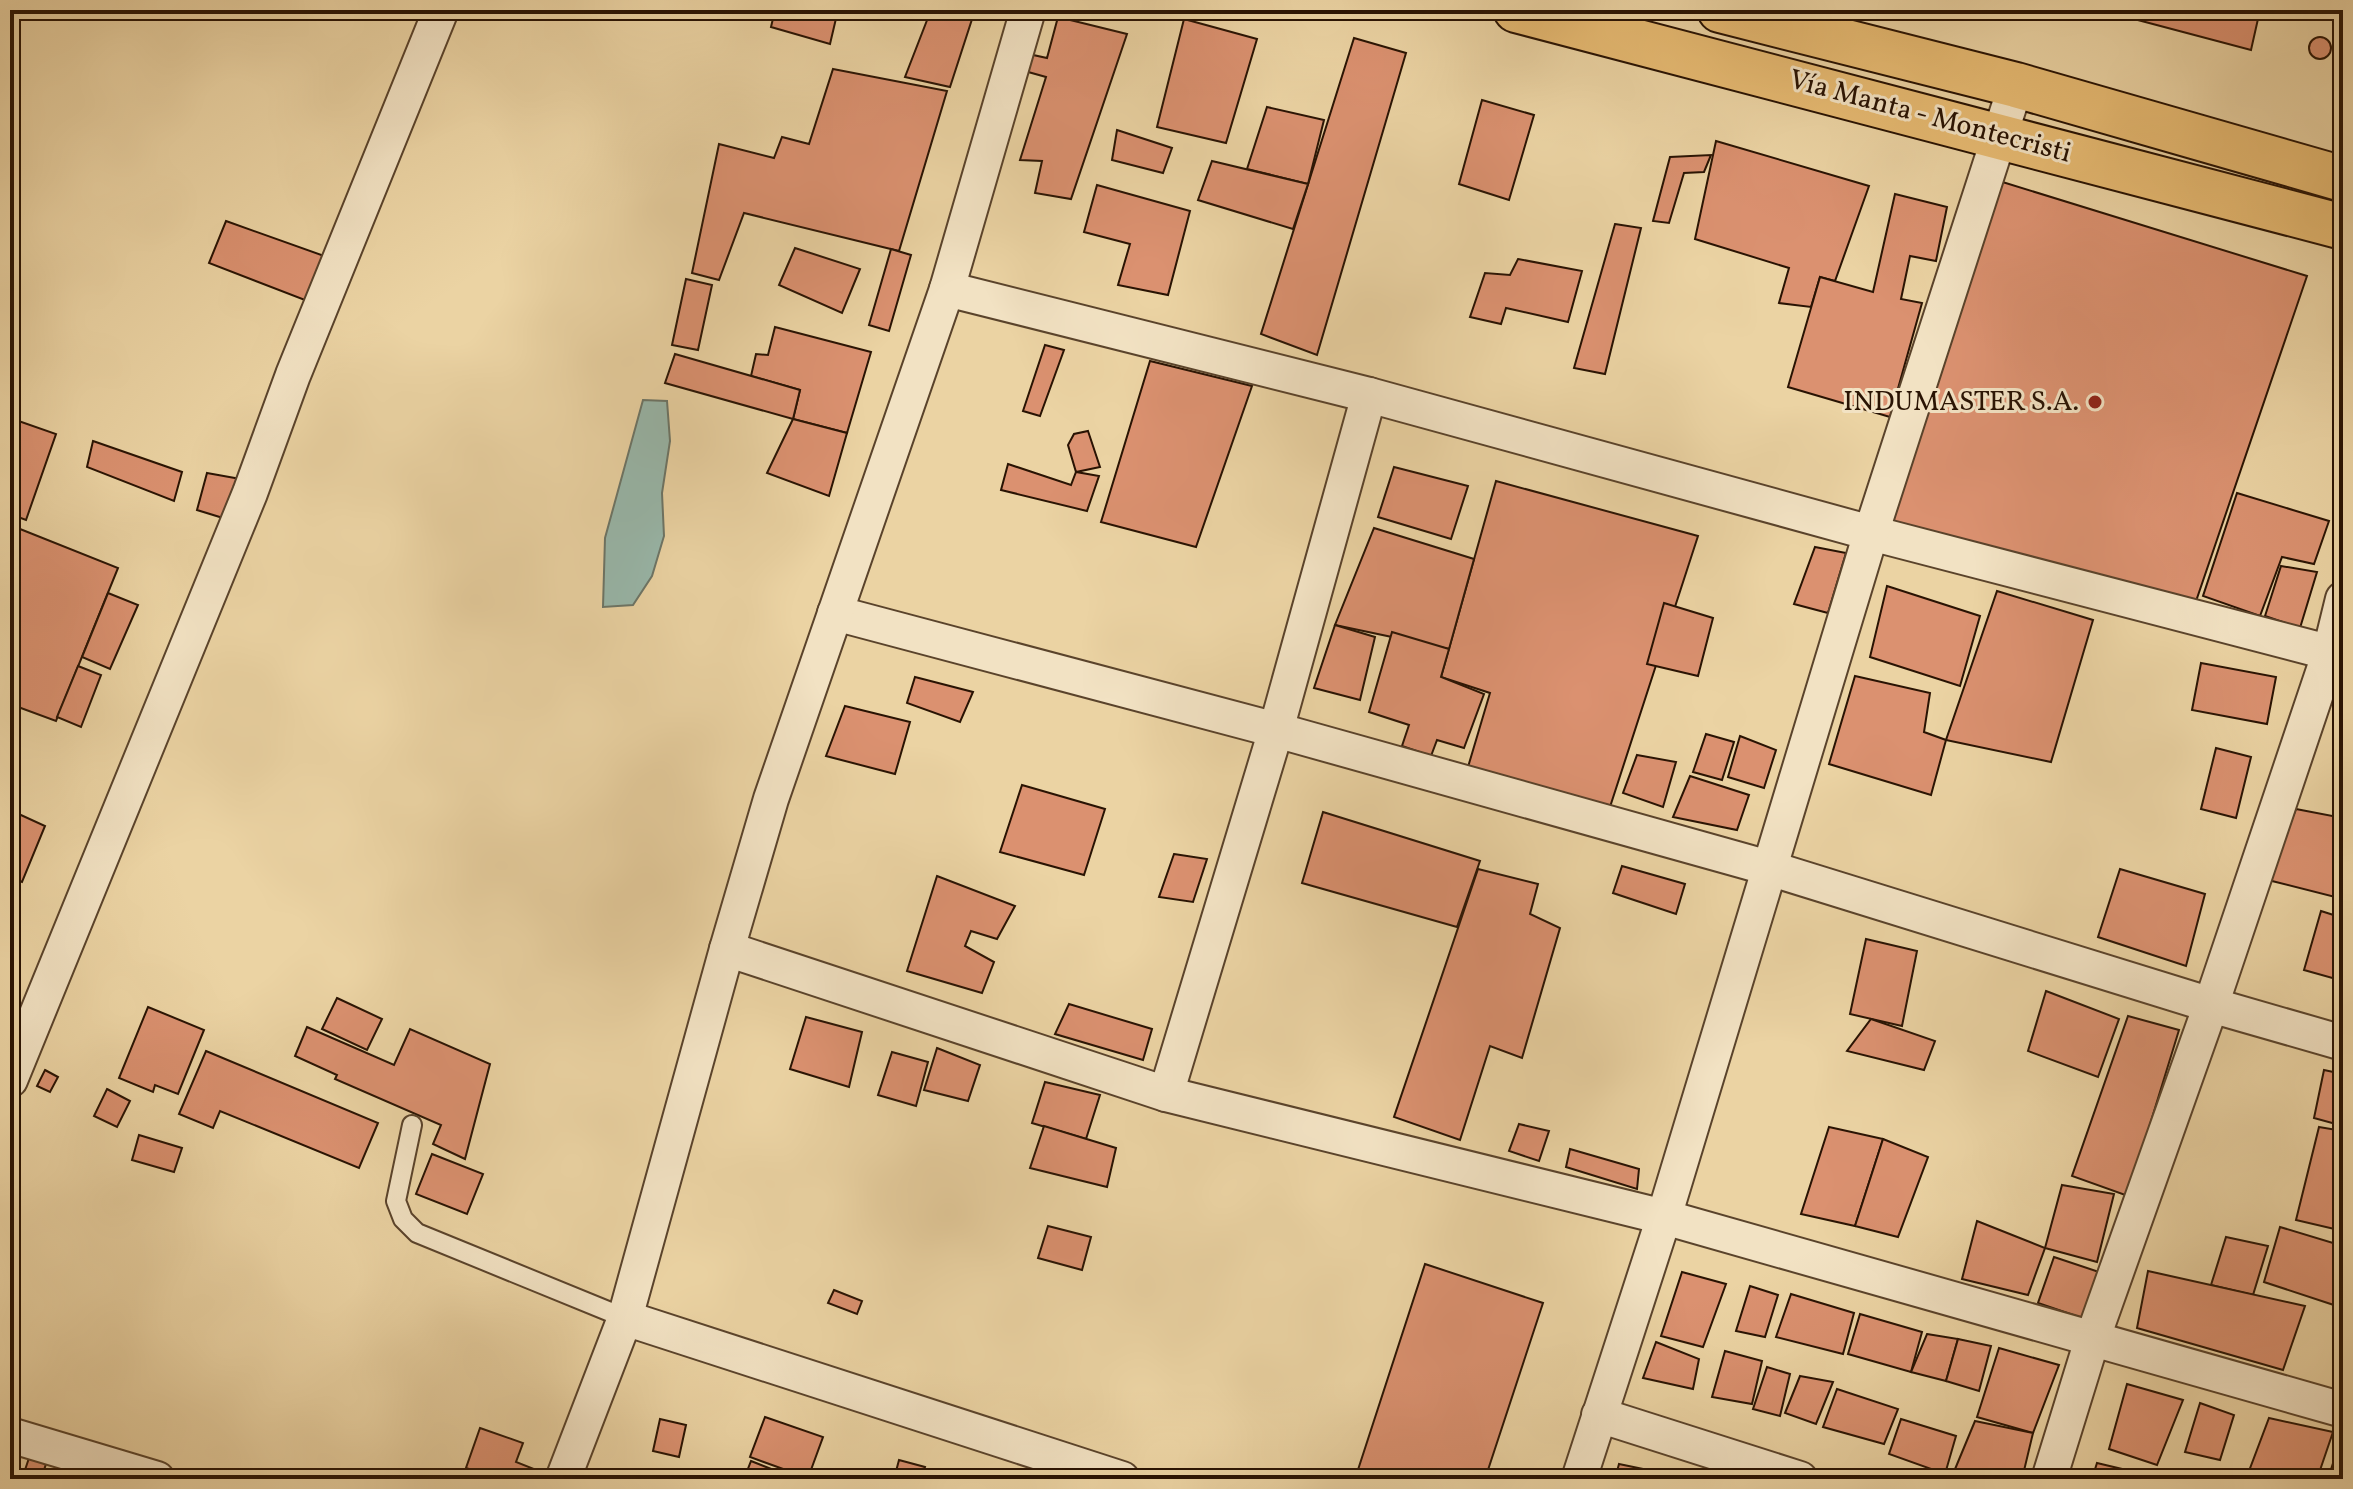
<svg xmlns="http://www.w3.org/2000/svg" width="2353" height="1489" font-family="Vollkorn,serif">
<style>
.water{fill:#98b7aa;stroke:#6c7567;stroke-width:2}
.building{fill:#db9170;stroke:#291303;stroke-width:2}
.lines{fill:none;stroke-linecap:round;stroke-linejoin:round}
.service-casing{stroke:#5a432b;stroke-width:22}
.minor-casing{stroke:#5a432b;stroke-width:38}
.primary-casing{stroke:#291303;stroke-width:48}
.service{stroke:#f2e2c3;stroke-width:18}
.minor{stroke:#f2e2c3;stroke-width:34}
.primary{stroke:#e6ba72;stroke-width:44}
.poi-dot{fill:#8f2418;stroke:#f2e2c3;stroke-width:3}
.labels{text-anchor:middle;dominant-baseline:central;stroke-width:6;stroke-linejoin:round;paint-order:stroke}
.street-label{font-size:28px;fill:#291303;stroke:#f2e2c3}
.poi-label{font-size:28px;fill:#291303;stroke:#f2e2c3;text-anchor:end}
</style>
<rect width="100%" height="100%" fill="#ebd3a3"/>
<filter id="stains"><feTurbulence type="fractalNoise" baseFrequency=".0025" numOctaves="4"/><feColorMatrix values="0 0 0 0 .2 0 0 0 0 .09 0 0 0 0 .02 0 0 0 .5 -.17"/></filter>
<radialGradient id="worn" r=".72"><stop offset=".6" stop-color="#630" stop-opacity="0"/><stop offset="1" stop-color="#630" stop-opacity=".3"/></radialGradient>
<path class="water" d="M643 400 667 401 670 441 662 493 664 536 652 576 633 605 603 607 605 538Z"/>
<g class="building">
<path d="M775 10H838L830 44 771 27Z"/>
<path d="M931 10H975L950 87 905 77Z"/>
<path d="M2100 10H2260L2251 50Z"/>
<path d="M1058 17 1127 34 1071 199 1035 193 1042 161 1020 160 1046 77 1021 70 1024 53 1047 58Z"/>
<path d="M1184 19 1257 39 1226 143 1157 127Z"/>
<circle cx="2320" cy="48" r="11"/>
<path d="M1354 38 1406 53 1317 355 1261 334Z"/>
<path d="M833 69 947 91 899 251 744 213 719 280 692 273 719 144 774 158 782 137 809 144Z"/>
<path d="M1482 100 1534 115 1509 200 1459 184Z"/>
<path d="M1267 107 1324 120 1308 184 1247 169Z"/>
<path d="M1117 130 1172 148 1163 173 1112 160Z"/>
<path d="M1716 141 1869 186 1835 281 1820 277 1811 307 1779 303 1789 268 1695 239Z"/>
<path d="M1711 155 1704 172 1684 173 1669 223 1653 221 1670 157Z"/>
<path d="M1212 161 1308 184 1293 229 1198 200Z"/>
<path d="M1996 180 2307 276 2194 607 1888 527Z"/>
<path d="M1097 185 1190 211 1168 295 1118 285 1130 244 1084 232Z"/>
<path d="M1895 194 1947 207 1936 261 1910 256 1901 299 1922 303 1890 417 1788 387 1820 277 1873 292Z"/>
<path d="M226 221 327 257 310 302 209 263Z"/>
<path d="M1615 224 1641 228 1605 374 1574 368Z"/>
<path d="M795 248 860 269 842 313 779 285Z"/>
<path d="M891 249 911 255 889 331 869 325Z"/>
<path d="M1518 259 1582 271 1568 322 1506 308 1501 324 1470 317 1485 273 1510 275Z"/>
<path d="M686 279 712 285 698 350 672 345Z"/>
<path d="M775 327 871 352 847 433 793 419 800 390 751 376 756 354 768 355Z"/>
<path d="M1045 345 1064 350 1040 416 1023 411Z"/>
<path d="M675 354 800 390 793 419 665 383Z"/>
<path d="M1150 361 1252 386 1196 547 1101 522Z"/>
<path d="M10 418 56 434 26 520 10 514Z"/>
<path d="M793 419 847 433 829 496 767 473Z"/>
<path d="M1088 431 1100 467 1076 472 1068 445 1074 434Z"/>
<path d="M93 441 182 472 174 501 87 467Z"/>
<path d="M1008 464 1071 485 1076 472 1099 476 1087 511 1001 490Z"/>
<path d="M1394 467 1468 486 1451 539 1378 517Z"/>
<path d="M207 473 246 480 223 518 197 510Z"/>
<path d="M1496 481 1698 536 1609 810 1468 767 1490 693 1441 677Z"/>
<path d="M2237 493 2329 521 2314 564 2282 557 2260 616 2203 596Z"/>
<path d="M10 525 118 568 56 721 10 704Z"/>
<path d="M1374 528 1474 559 1449 649 1335 625Z"/>
<path d="M1815 547 1846 553 1828 613 1794 604Z"/>
<path d="M2281 566 2317 572 2300 628 2265 616Z"/>
<path d="M1887 586 1980 616 1960 686 1870 657Z"/>
<path d="M1997 591 2093 620 2051 762 1946 740Z"/>
<path d="M108 593 138 605 110 669 82 657Z"/>
<path d="M1664 603 1713 618 1698 676 1647 664Z"/>
<path d="M1335 625 1375 637 1360 700 1314 688Z"/>
<path d="M1392 632 1449 649 1441 677 1484 694 1464 748 1437 740 1431 756 1402 746 1409 725 1369 712Z"/>
<path d="M2201 663 2276 677 2267 724 2192 710Z"/>
<path d="M78 666 101 675 81 727 57 717Z"/>
<path d="M1855 676 1930 693 1924 732 1946 740 1931 795 1829 764Z"/>
<path d="M915 677 973 692 960 722 907 703Z"/>
<path d="M10 704 18 707 10 724Z"/>
<path d="M845 706 910 722 895 774 826 756Z"/>
<path d="M1706 734 1734 742 1722 780 1693 772Z"/>
<path d="M1740 736 1776 750 1764 788 1728 777Z"/>
<path d="M2216 748 2251 757 2236 818 2201 809Z"/>
<path d="M1637 755 1676 762 1663 807 1623 793Z"/>
<path d="M1690 776 1749 795 1737 830 1673 817Z"/>
<path d="M1022 785 1105 809 1084 875 1000 852Z"/>
<path d="M2296 809 2343 818V899L2268 880Z"/>
<path d="M10 810 45 826 22 882 10 877Z"/>
<path d="M1323 812 1480 861 1457 927 1302 883Z"/>
<path d="M1174 854 1207 859 1193 902 1159 897Z"/>
<path d="M1622 866 1685 884 1676 914 1613 893Z"/>
<path d="M1478 869 1538 884 1530 914 1560 928 1522 1058 1490 1046 1460 1140 1394 1117Z"/>
<path d="M2120 869 2205 894 2186 966 2098 937Z"/>
<path d="M937 876 1015 906 997 939 971 931 965 946 994 962 982 993 907 971Z"/>
<path d="M2321 911 2343 918V981L2304 970Z"/>
<path d="M1866 939 1917 951 1902 1026 1850 1014Z"/>
<path d="M2046 991 2119 1019 2098 1077 2028 1051Z"/>
<path d="M337 998 382 1019 367 1050 322 1029Z"/>
<path d="M1069 1004 1152 1029 1143 1060 1055 1034Z"/>
<path d="M148 1007 204 1030 178 1094 155 1085 153 1092 119 1078Z"/>
<path d="M2128 1016 2179 1030 2128 1196 2072 1176Z"/>
<path d="M806 1017 862 1032 849 1087 790 1069Z"/>
<path d="M1871 1019 1935 1041 1924 1070 1847 1051Z"/>
<path d="M307 1027 394 1065 410 1029 490 1064 465 1159 433 1144 441 1125 335 1079 337 1075 295 1056Z"/>
<path d="M937 1048 980 1065 968 1101 924 1090Z"/>
<path d="M206 1051 378 1123 359 1168 220 1111 213 1128 179 1114Z"/>
<path d="M892 1052 928 1062 916 1106 878 1095Z"/>
<path d="M45 1070 58 1077 50 1092 37 1086Z"/>
<path d="M2324 1070 2343 1074V1126L2314 1118Z"/>
<path d="M1045 1082 1100 1095 1086 1139 1032 1123Z"/>
<path d="M107 1089 130 1101 117 1127 94 1116Z"/>
<path d="M1519 1124 1549 1131 1539 1161 1509 1151Z"/>
<path d="M1044 1126 1116 1148 1107 1187 1030 1168Z"/>
<path d="M1829 1127 1883 1139 1855 1226 1801 1214Z"/>
<path d="M2319 1127 2343 1131V1231L2296 1220Z"/>
<path d="M139 1135 182 1148 174 1172 132 1160Z"/>
<path d="M1883 1139 1928 1157 1898 1237 1855 1226Z"/>
<path d="M1570 1149 1639 1169 1637 1189 1566 1167Z"/>
<path d="M432 1154 483 1174 467 1214 416 1194Z"/>
<path d="M2062 1185 2114 1194 2097 1262 2045 1248Z"/>
<path d="M1977 1221 2045 1248 2028 1295 1962 1279Z"/>
<path d="M1048 1226 1091 1237 1082 1270 1038 1258Z"/>
<path d="M2280 1227 2343 1246V1308L2264 1282Z"/>
<path d="M2226 1237 2268 1246 2253 1295 2211 1285Z"/>
<path d="M2054 1257 2102 1273 2091 1321 2038 1303Z"/>
<path d="M1425 1264 1543 1303 1485 1479H1355Z"/>
<path d="M2148 1271 2305 1306 2283 1370 2137 1328Z"/>
<path d="M1682 1272 1726 1284 1703 1347 1661 1336Z"/>
<path d="M1750 1286 1778 1295 1765 1337 1736 1331Z"/>
<path d="M834 1290 862 1301 857 1314 828 1303Z"/>
<path d="M1791 1294 1854 1313 1843 1354 1776 1337Z"/>
<path d="M1860 1314 1922 1332 1911 1372 1848 1354Z"/>
<path d="M1927 1334 1958 1339 1946 1381 1911 1372Z"/>
<path d="M1958 1339 1991 1346 1979 1391 1946 1381Z"/>
<path d="M1656 1342 1699 1359 1693 1389 1643 1378Z"/>
<path d="M1999 1348 2059 1365 2033 1433 1977 1417Z"/>
<path d="M1725 1351 1762 1361 1752 1404 1712 1397Z"/>
<path d="M1767 1367 1790 1374 1780 1416 1753 1409Z"/>
<path d="M1800 1376 1833 1382 1816 1424 1785 1413Z"/>
<path d="M2127 1384 2183 1400 2157 1465 2109 1449Z"/>
<path d="M1837 1389 1898 1409 1884 1444 1823 1427Z"/>
<path d="M2200 1403 2234 1415 2220 1460 2185 1452Z"/>
<path d="M765 1417 823 1437 808 1478 750 1457Z"/>
<path d="M2269 1418 2333 1432 2317 1479H2246Z"/>
<path d="M660 1419 686 1425 679 1457 653 1451Z"/>
<path d="M1901 1419 1956 1436 1945 1474 1889 1454Z"/>
<path d="M1975 1421 2033 1433 2022 1479H1975V1476L1953 1474Z"/>
<path d="M480 1428 523 1443 516 1462 539 1471 536 1479H497L466 1468Z"/>
<path d="M2340 1441 2343 1442V1479H2328Z"/>
<path d="M29 1458 46 1464 41 1479H22Z"/>
<path d="M899 1460 925 1467 921 1479H894Z"/>
<path d="M751 1461 797 1479H744Z"/>
<path d="M2097 1463 2139 1473 2137 1479H2092Z"/>
<path d="M1619 1464 1677 1476 1676 1479H1615Z"/>
</g>
<g class="lines">
<g class="service-casing">
<path id="service" d="M412 1125 396 1201 403 1219 417 1233 625 1318"/>
</g>
<g class="minor-casing">
<g id="minor">
<path d="M947 289 1369 395 1871 533 2343 656"/>
<path d="M835 613 1276 730 1769 868 2211 1005 2343 1043"/>
<path d="M727 949 1166 1094 1664 1217 2343 1410"/>
<path d="M10 1080 250 493 293 375 441 10"/>
<path d="M1166 1094 1276 730 1369 395"/>
<path d="M625 1318 1122 1479"/>
<path d="M1599 1415 1800 1479"/>
<path d="M10 1435 157 1479"/>
<path d="M563 1479 625 1318 727 949 771 799 947 289 1028 10"/>
<path d="M1579 1479 1664 1217 1871 533 2016 85"/>
<path d="M2049 1479 2092 1340 2211 1005 2330 652 2343 599"/>
</g>
</g>
<g class="primary-casing">
<g id="primary">
<path d="M1516 10 2343 227"/>
<path d="M1720 10 2016 85 2343 179"/>
</g>
</g>
<use href="#service" class="service"/>
<use href="#minor" class="minor"/>
<use href="#primary" class="primary"/>
</g>
<circle class="poi-dot" cx="2095" cy="402" r="8"/>
<g class="labels">
<g class="street-label">
<text transform="translate(1930 117) rotate(15)">Vía Manta - Montecristi</text>
</g>
<g class="poi-label">
<text x="2079" y="402">INDUMASTER S.A.</text>
</g>
</g>
<rect width="2353" height="1489" fill="none" stroke="#ebd3a3" stroke-width="40"/>
<rect x="12" y="12" width="2329" height="1465" fill="none" stroke="#291303" stroke-width="4"/>
<rect x="20" y="20" width="2313" height="1449" fill="none" stroke="#291303" stroke-width="2"/>
<rect width="100%" height="100%" filter="url(#stains)"/>
<rect width="100%" height="100%" fill="url(#worn)"/>
</svg>
